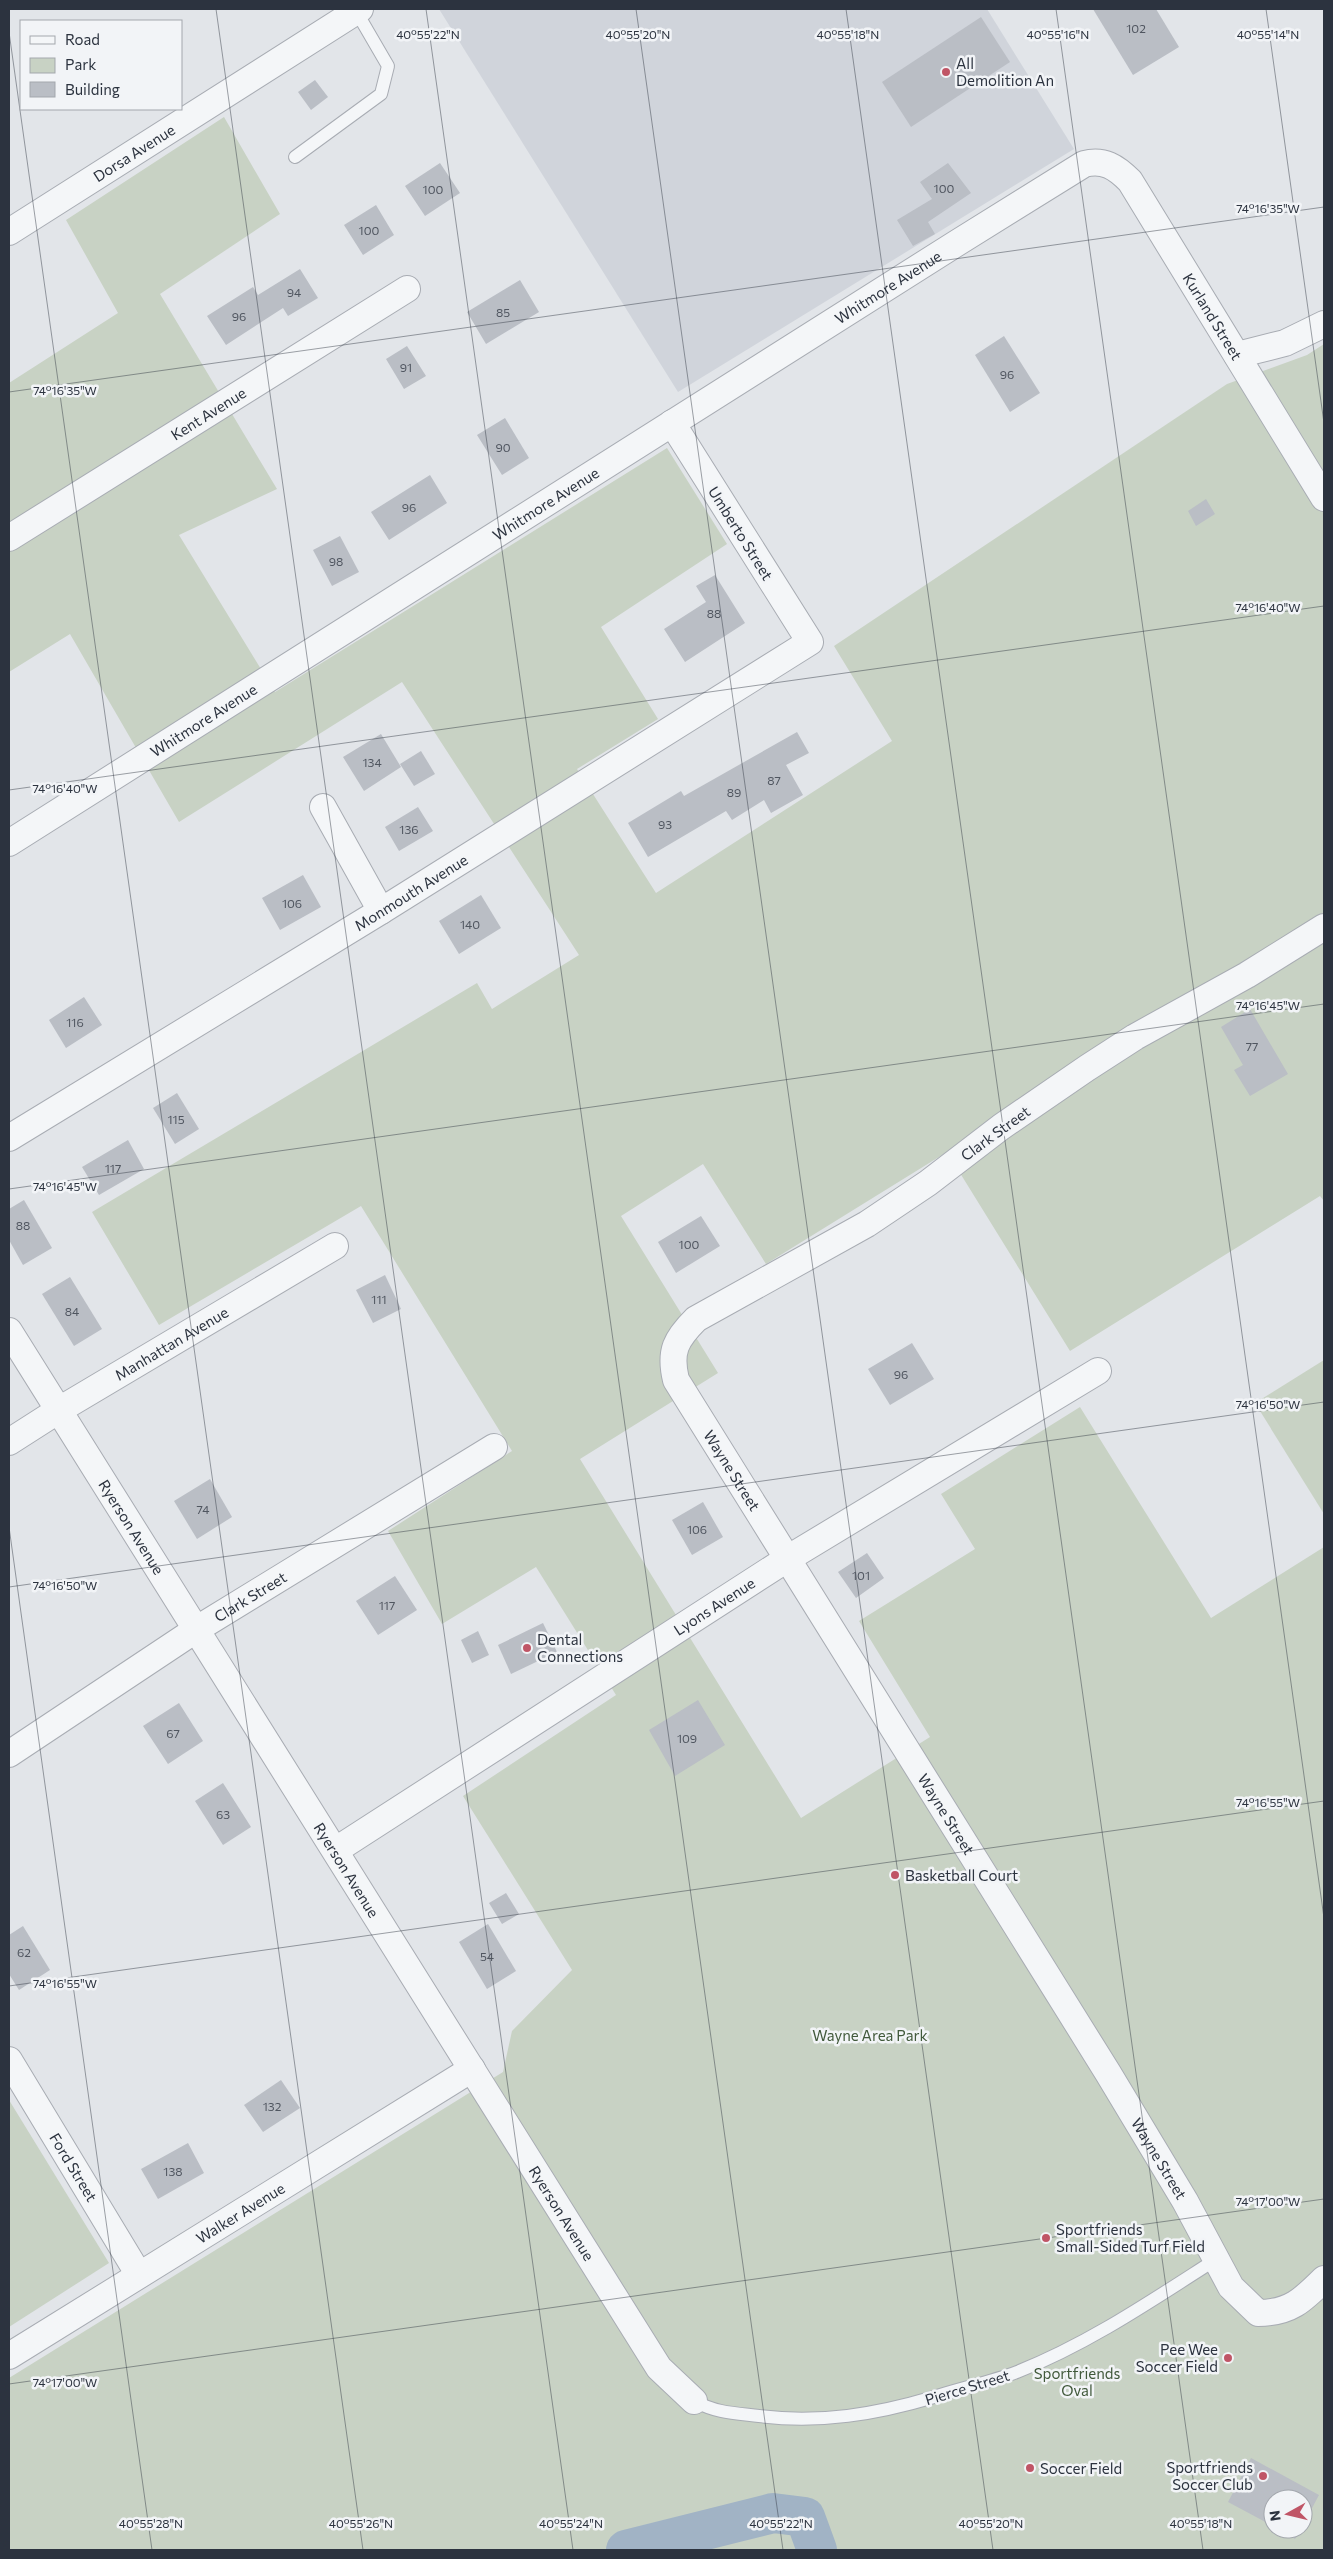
<svg xmlns="http://www.w3.org/2000/svg" width="1333" height="2559" font-family="Commissioner,sans-serif">
<style>
.built{fill:#d0d4db}
.green{fill:#c8d2c4;fill-rule:evenodd}
.lines{fill:none;stroke-linecap:round;stroke-linejoin:round}
.river{stroke:#a1b3c5;stroke-width:40}
.building{fill:#babec5}
.lane-casing{stroke:#a8acb3;stroke-width:14}
.street-casing{stroke:#a8acb3;stroke-width:28}
.lane{stroke:#f4f6f8;stroke-width:12}
.street{stroke:#f4f6f8;stroke-width:26}
.ticks{fill:none;stroke:#2c333f;stroke-width:1;stroke-opacity:0.45}
.poi-dot{fill:#c05566;stroke:#f2f4f7;stroke-width:2}
.labels{text-anchor:middle;dominant-baseline:central;stroke-width:5;stroke-linejoin:round;paint-order:stroke}
.number-label{font-size:12px;fill:#505660}
.poi-label{font-size:15px;fill:#2c333f;stroke:#f2f4f7;text-anchor:start}
.street-label{font-size:15px;fill:#2c333f;stroke:#f2f4f7}
.park-label{font-size:15px;fill:#41593b;stroke:#f2f4f7}
.ticks-label{font-size:12px;text-anchor:middle;fill:#2c333f;stroke:#f2f4f7;stroke-width:5;stroke-linejoin:round;paint-order:stroke}
</style>
<rect width="100%" height="100%" fill="#e2e5e9"/>
<path class="built" d="M439 9H987L1074 149 678 392Z"/>
<g class="green">
<path d="M224 117 280 214 160 294 277 489 179 535 275 692 667 448 727 544 601 627 658 719 577 769 656 893 892 741 834 646 1227 384 1307 355 1324 344V1201L1320 1196 1070 1351 947 1152 766 1264 703 1164 621 1216 718 1373 580 1459 801 1818 930 1737 859 1621 975 1549 941 1494 1080 1407 1211 1618 1324 1547V2550H9V2378L503 2072 512 2031 572 1970 463 1796 616 1695 536 1567 442 1624 388 1531 512 1451 361 1206 159 1325 92 1212 477 983 492 1009 579 955 402 682 179 822 70 634 9 672V383L118 313 66 220ZM1273 2499H1303V2529H1273Z"/>
<path d="M1324 1360V1514L1255 1403Z"/>
<path d="M9 2100 109 2263 9 2327Z"/>
</g>
<g class="lines">
<path class="river" d="M626 2550 773 2513 805 2517 817 2550"/>
</g>
<g class="building">
<path d="M1093 9H1156L1179 47 1133 75Z"/>
<path d="M981 17 1010 62 911 127 882 82Z"/>
<path d="M315 80 328 97 311 110 298 92Z"/>
<path d="M440 163 460 193 425 216 405 186Z"/>
<path d="M948 163 971 193 928 222 935 234 913 246 897 220 932 199 920 182Z"/>
<path d="M376 205 394 235 363 255 344 225Z"/>
<path d="M300 269 318 298 288 316 283 308 226 345 207 316 253 287 258 295Z"/>
<path d="M520 280 539 312 486 344 467 312Z"/>
<path d="M1004 336 1040 393 1010 412 975 355Z"/>
<path d="M407 346 426 376 404 389 386 359Z"/>
<path d="M505 418 529 458 502 475 477 435Z"/>
<path d="M430 475 447 503 389 540 371 512Z"/>
<path d="M1206 499 1215 514 1196 526 1188 511Z"/>
<path d="M340 536 359 572 332 586 313 550Z"/>
<path d="M715 575 745 623 685 662 664 629 706 602 696 586Z"/>
<path d="M797 732 809 753 786 765 803 795 771 813 764 800 732 820 726 811 648 857 628 823 681 791 684 796Z"/>
<path d="M381 734 401 767 364 791 343 757Z"/>
<path d="M421 751 435 774 414 786 400 764Z"/>
<path d="M418 807 433 831 399 851 385 827Z"/>
<path d="M303 875 321 907 280 930 262 898Z"/>
<path d="M481 895 501 928 459 954 439 921Z"/>
<path d="M84 997 102 1025 66 1048 49 1020Z"/>
<path d="M1250 1009 1288 1074 1250 1096 1234 1070 1243 1065 1221 1027Z"/>
<path d="M177 1093 199 1129 175 1144 153 1108Z"/>
<path d="M128 1140 144 1169 99 1195 82 1167Z"/>
<path d="M24 1200 52 1248 23 1265 9 1240V1209Z"/>
<path d="M701 1216 720 1246 676 1273 658 1242Z"/>
<path d="M385 1275 401 1309 373 1323 356 1290Z"/>
<path d="M70 1277 102 1329 74 1346 42 1294Z"/>
<path d="M912 1343 934 1379 890 1405 868 1369Z"/>
<path d="M210 1479 232 1517 197 1539 174 1501Z"/>
<path d="M703 1502 723 1537 692 1555 672 1520Z"/>
<path d="M867 1553 884 1578 856 1598 838 1572Z"/>
<path d="M395 1576 417 1610 378 1635 356 1601Z"/>
<path d="M543 1623 557 1652 511 1674 498 1645Z"/>
<path d="M478 1631 489 1655 472 1663 461 1640Z"/>
<path d="M698 1700 725 1745 675 1776 649 1730Z"/>
<path d="M179 1703 203 1741 168 1764 143 1726Z"/>
<path d="M223 1783 251 1827 223 1845 195 1801Z"/>
<path d="M506 1893 519 1914 502 1924 489 1903Z"/>
<path d="M488 1924 516 1971 487 1989 459 1942Z"/>
<path d="M23 1926 50 1970 19 1990 9 1974V1935Z"/>
<path d="M281 2080 300 2108 263 2132 244 2105Z"/>
<path d="M188 2143 204 2173 158 2199 141 2169Z"/>
<path d="M1251 2458 1319 2495 1303 2525V2499H1273V2526L1228 2502Z"/>
<path d="M1278 2529H1301L1295 2539Z"/>
</g>
<g class="lines">
<g class="lane-casing">
<g id="lane">
<path d="M295 157 381 94 388 66 356 11"/>
<path d="M694 2401C717 2413 733 2413 759 2416 819 2424 877 2414 934 2397 961 2388 991 2382 1017 2372 1088 2344 1151 2301 1215 2260"/>
</g>
</g>
<g class="street-casing">
<g id="street">
<path id="s1" d="M9 232 360 9"/>
<path d="M1237 355 1285 343 1324 324"/>
<path id="s2" d="M9 538 407 289"/>
<path d="M323 807 381 911"/>
<path id="s3" d="M9 843 957 243 1084 164C1104 159 1116 167 1130 181L1324 498"/>
<path id="s4" d="M1324 927 1247 975 1135 1037 1087 1068 1001 1127 928 1183 867 1224 696 1319C676 1339 669 1351 676 1380L1108 2073 1185 2201 1231 2287 1258 2313C1290 2313 1303 2300 1324 2279"/>
<path id="s5" d="M9 1138 381 911 810 642 672 423"/>
<path id="s6" d="M9 1331 659 2368 694 2401"/>
<path id="s7" d="M9 1442 59 1410 335 1246"/>
<path id="s8" d="M9 1754 197 1629 494 1447"/>
<path id="s9" d="M336 1850 787 1559 1098 1371"/>
<path id="s10" d="M9 2060 139 2275"/>
<path id="s11" d="M9 2356 472 2069"/>
</g>
</g>
<use href="#lane" class="lane"/>
<use href="#street" class="street"/>
</g>
<path class="ticks" d="M216 9 573 2550M426 9 783 2550M636 9 993 2550M846 9 1203 2550M1056 9 1324 1918M1266 9 1324 423M9 32 363 2550M9 392 1324 207M9 790 1324 606M9 1189 1324 1004M9 1527 152 2550M9 1587 1324 1402M9 1986 1324 1801M9 2384 1324 2199"/>
<g class="poi-dot">
<circle cx="946" cy="72" r="5"/>
<circle cx="527" cy="1648" r="5"/>
<circle cx="895" cy="1875" r="5"/>
<circle cx="1046" cy="2238" r="5"/>
<circle cx="1228" cy="2358" r="5"/>
<circle cx="1030" cy="2468" r="5"/>
<circle cx="1263" cy="2476" r="5"/>
</g>
<g class="labels">
<g class="number-label">
<text x="1136" y="28">102</text>
<text x="944" y="188">100</text>
<text x="433" y="189">100</text>
<text x="369" y="230">100</text>
<text x="294" y="292">94</text>
<text x="503" y="312">85</text>
<text x="239" y="316">96</text>
<text x="406" y="367">91</text>
<text x="1007" y="374">96</text>
<text x="503" y="447">90</text>
<text x="409" y="507">96</text>
<text x="336" y="561">98</text>
<text x="714" y="613">88</text>
<text x="372" y="762">134</text>
<text x="774" y="780">87</text>
<text x="734" y="792">89</text>
<text x="665" y="824">93</text>
<text x="409" y="829">136</text>
<text x="292" y="903">106</text>
<text x="470" y="924">140</text>
<text x="75" y="1022">116</text>
<text x="1252" y="1046">77</text>
<text x="176" y="1119">115</text>
<text x="113" y="1168">117</text>
<text x="23" y="1225">88</text>
<text x="689" y="1244">100</text>
<text x="379" y="1299">111</text>
<text x="72" y="1311">84</text>
<text x="901" y="1374">96</text>
<text x="203" y="1509">74</text>
<text x="697" y="1529">106</text>
<text x="861" y="1575">101</text>
<text x="387" y="1605">117</text>
<text x="173" y="1733">67</text>
<text x="687" y="1738">109</text>
<text x="223" y="1814">63</text>
<text x="24" y="1952">62</text>
<text x="487" y="1956">54</text>
<text x="272" y="2106">132</text>
<text x="173" y="2171">138</text>
</g>
<g class="poi-label">
<text x="956" y="63">All<tspan x="956" dy="17">Demolition An</tspan></text>
<text x="537" y="1639">Dental<tspan x="537" dy="17">Connections</tspan></text>
<text x="905" y="1875">Basketball Court</text>
<text x="1056" y="2229">Sportfriends<tspan x="1056" dy="17">Small-Sided Turf Field</tspan></text>
<text x="1218" y="2349" text-anchor="end">Pee Wee<tspan x="1218" dy="17">Soccer Field</tspan></text>
<text x="1253" y="2467" text-anchor="end">Sportfriends<tspan x="1253" dy="17">Soccer Club</tspan></text>
<text x="1040" y="2468">Soccer Field</text>
</g>
<g class="street-label">
<text stroke="none"><textPath href="#s1" startOffset="148">Dorsa Avenue</textPath></text>
<text stroke="none"><textPath href="#s3" startOffset="1040">Whitmore Avenue</textPath></text>
<text stroke="none"><textPath href="#s3" startOffset="1482">Kurland Street</textPath></text>
<text stroke="none"><textPath href="#s2" startOffset="235">Kent Avenue</textPath></text>
<text stroke="none"><textPath href="#s3" startOffset="635">Whitmore Avenue</textPath></text>
<text transform="translate(741 533) rotate(58)">Umberto Street</text>
<text stroke="none"><textPath href="#s3" startOffset="230">Whitmore Avenue</textPath></text>
<text stroke="none"><textPath href="#s5" startOffset="471">Monmouth Avenue</textPath></text>
<text transform="translate(995 1133) rotate(-36)">Clark Street</text>
<text stroke="none"><textPath href="#s7" startOffset="190">Manhattan Avenue</textPath></text>
<text stroke="none"><textPath href="#s4" startOffset="916">Wayne Street</textPath></text>
<text stroke="none"><textPath href="#s6" startOffset="231">Ryerson Avenue</textPath></text>
<text stroke="none"><textPath href="#s8" startOffset="288">Clark Street</textPath></text>
<text stroke="none"><textPath href="#s9" startOffset="450">Lyons Avenue</textPath></text>
<text stroke="none"><textPath href="#s4" startOffset="1321">Wayne Street</textPath></text>
<text stroke="none"><textPath href="#s6" startOffset="636">Ryerson Avenue</textPath></text>
<text stroke="none"><textPath href="#s4" startOffset="1726">Wayne Street</textPath></text>
<text stroke="none"><textPath href="#s10" startOffset="125">Ford Street</textPath></text>
<text stroke="none"><textPath href="#s11" startOffset="272">Walker Avenue</textPath></text>
<text stroke="none"><textPath href="#s6" startOffset="1041">Ryerson Avenue</textPath></text>
<text transform="translate(967 2387) rotate(-17)">Pierce Street</text>
</g>
<g class="park-label">
<text x="870" y="2035">Wayne Area Park</text>
<text x="1077" y="2373">Sportfriends<tspan x="1077" dy="17">Oval</tspan></text>
</g>
</g>
<g class="ticks-label">
<text x="428" y="39">40°55'22"N</text>
<text x="638" y="39">40°55'20"N</text>
<text x="848" y="39">40°55'18"N</text>
<text x="1058" y="39">40°55'16"N</text>
<text x="1268" y="39">40°55'14"N</text>
<text x="1268" y="213">74°16'35"W</text>
<text x="65" y="395">74°16'35"W</text>
<text x="1268" y="612">74°16'40"W</text>
<text x="65" y="793">74°16'40"W</text>
<text x="1268" y="1010">74°16'45"W</text>
<text x="65" y="1191">74°16'45"W</text>
<text x="1268" y="1409">74°16'50"W</text>
<text x="65" y="1590">74°16'50"W</text>
<text x="1268" y="1807">74°16'55"W</text>
<text x="65" y="1988">74°16'55"W</text>
<text x="1268" y="2206">74°17'00"W</text>
<text x="65" y="2387">74°17'00"W</text>
<text x="151" y="2528">40°55'28"N</text>
<text x="361" y="2528">40°55'26"N</text>
<text x="571" y="2528">40°55'24"N</text>
<text x="781" y="2528">40°55'22"N</text>
<text x="991" y="2528">40°55'20"N</text>
<text x="1201" y="2528">40°55'18"N</text>
</g>
<rect width="1333" height="2559" fill="none" stroke="#2c333f" stroke-width="20"/>
<rect x="20" y="20" width="162" height="90" fill="#f2f4f7" stroke="#a3a7ad"/>
<rect x="30" y="36" width="25" height="8" fill="#f4f6f8" stroke="#a3a7ad"/>
<text x="65" y="45" font-size="15" fill="#2c333f">Road</text>
<rect x="30" y="58" width="25" height="15" fill="#c8d2c4" stroke="#a3a7ad"/>
<text x="65" y="70" font-size="15" fill="#2c333f">Park</text>
<rect x="30" y="82" width="25" height="15" fill="#babec5" stroke="#a3a7ad"/>
<text x="65" y="95" font-size="15" fill="#2c333f">Building</text>
<g transform="translate(1288 2514) rotate(262)"><circle r="24" fill="#f2f4f7" stroke="#a3a7ad"/>
<path d="M0-4L9 19L0 12L-9 19Z" fill="#c05566"/>
<text y="-8" font-size="14" font-weight="bold" text-anchor="middle" fill="#2c333f">N</text>
</g>
</svg>
